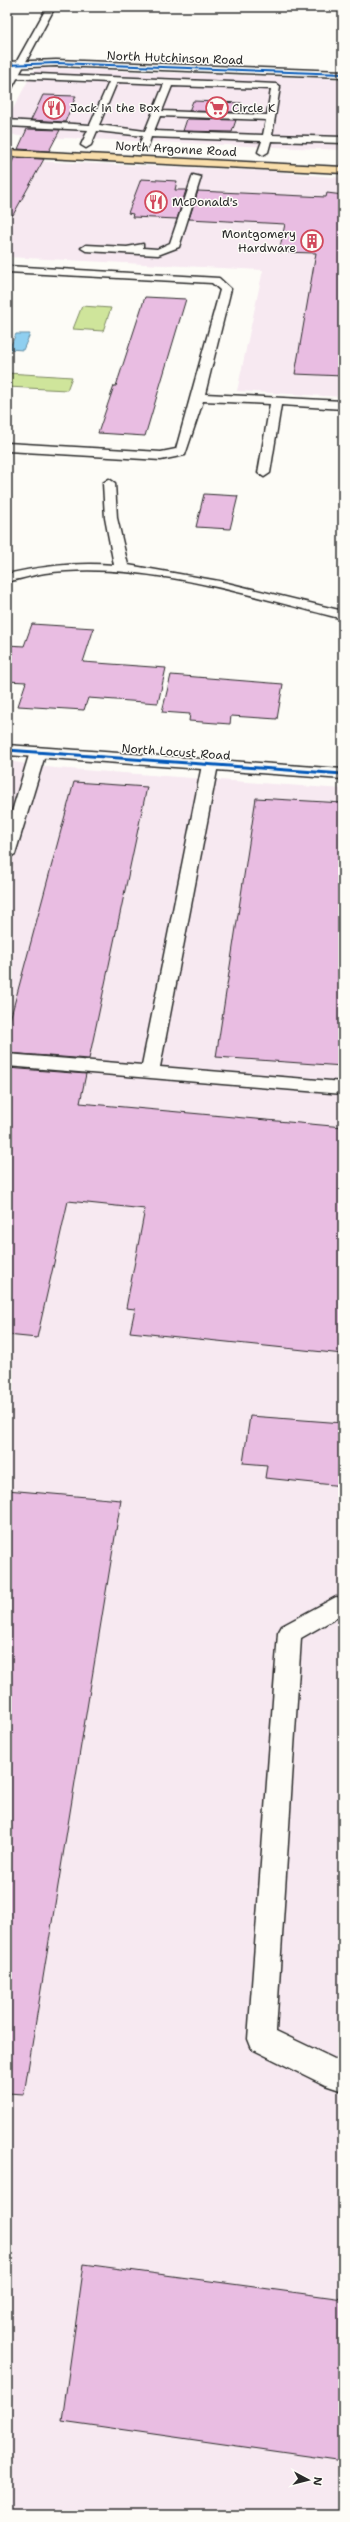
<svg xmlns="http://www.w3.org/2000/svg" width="350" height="2522" font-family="'Shantell Sans',sans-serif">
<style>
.built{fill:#f7e9f1}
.green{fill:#cfe59b;stroke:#7d8863}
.water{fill:#8fcff0;stroke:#678da1}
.building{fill:#e9bde2;stroke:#2b2b2b}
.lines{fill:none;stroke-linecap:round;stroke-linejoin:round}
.service-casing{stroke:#2b2b2b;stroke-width:3}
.minor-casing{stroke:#2b2b2b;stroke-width:3}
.tertiary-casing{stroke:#2b2b2b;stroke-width:3}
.primary-casing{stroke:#2b2b2b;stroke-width:3}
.service{fill:#fdfcf7;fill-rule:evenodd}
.minor{fill:#fdfcf7;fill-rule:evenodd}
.tertiary{fill:#fdfcf7;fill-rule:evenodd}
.primary{fill:#f9deab;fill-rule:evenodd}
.cycleway-far1-casing{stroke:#fdfcf7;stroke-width:3}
.cycleway-casing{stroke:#fdfcf7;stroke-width:5}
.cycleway-far1{stroke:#0057b8;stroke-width:2}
.cycleway{stroke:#0057b8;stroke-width:3}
.labels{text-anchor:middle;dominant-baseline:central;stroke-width:3;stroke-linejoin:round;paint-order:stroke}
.far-street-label{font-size:12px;fill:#2b2b2b;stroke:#fdfcf7}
.far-poi-label{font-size:12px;fill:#2b2b2b;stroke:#fdfcf7;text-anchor:start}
</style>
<rect width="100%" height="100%" fill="#fdfcf7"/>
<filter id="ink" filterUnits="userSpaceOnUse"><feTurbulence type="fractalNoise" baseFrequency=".025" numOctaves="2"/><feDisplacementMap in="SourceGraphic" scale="8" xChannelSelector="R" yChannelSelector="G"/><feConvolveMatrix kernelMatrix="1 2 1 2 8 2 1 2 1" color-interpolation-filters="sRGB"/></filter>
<g filter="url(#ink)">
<g class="built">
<path d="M42 68 343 79V150L18 136 7 133V120L33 71Z"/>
<path d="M7 160 269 171 343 178V397L237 391 263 270 7 257Z"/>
<path d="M7 761 55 768 343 789V2515H7Z"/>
</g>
<g class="green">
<path d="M82 306 111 308 103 331 73 329Z"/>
<path d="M7 373 72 377 67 390 7 387Z"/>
</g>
<path class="water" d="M16 334H30L23 350 9 349Z"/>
<g class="building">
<path d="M43 95 76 96 65 122 31 120Z"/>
<path d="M193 101 242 103 239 112 189 111Z"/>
<path d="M187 119 236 120 232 132 183 131Z"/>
<path d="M27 129 60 130 49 151 18 149Z"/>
<path d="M14 158 44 159 13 215 7 212V172Z"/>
<path d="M141 179 177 181 175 190H186L177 219 132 217 133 214 128 213Z"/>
<path d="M198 191 326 197 327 193 343 195V376L295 374 316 253 279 252 285 224 189 219Z"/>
<path d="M145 297 186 299 145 436 98 433 114 386H116Z"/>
<path d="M204 494 238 496 230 529 196 527Z"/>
<path d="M32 624 94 628 83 662 166 668 158 703 88 698 84 710 18 706 26 682 7 681V645L24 646Z"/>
<path d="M171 675 283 684 277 719 231 716 230 724 189 721 190 714 162 712Z"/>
<path d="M74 782 147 787 89 1059 7 1053V1031Z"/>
<path d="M256 798 343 803V1066L216 1057Z"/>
<path d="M7 1068 86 1074 80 1103 343 1127V1354L130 1332 135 1309 126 1308 145 1209 68 1201 37 1338 7 1335Z"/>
<path d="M250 1416 343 1423V1486L265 1478 267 1465 243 1463Z"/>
<path d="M7 1490 121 1500 24 2094 7 2093Z"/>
<path d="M84 2264 343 2299V2461L62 2421Z"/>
</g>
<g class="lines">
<g class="service-casing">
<g id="service">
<path d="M14 73 276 84 280 87 272 135 343 137V143L271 141 268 152 263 155 258 152 262 141 151 137 148 147 143 150 138 147 143 136 97 131 91 145 86 148 81 145 88 130 7 126V120L90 125 109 82 11 78V74ZM117 82 164 84 145 131 99 125ZM172 86 271 89 267 115 162 111ZM160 116 266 120 263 135 154 131Z"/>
<path d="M193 175 201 177 179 247 158 255 86 251 81 248 86 245 127 247 143 244V248L157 249 170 243Z"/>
<path d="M7 266 219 278 231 289 205 394 343 401V409L281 405 270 473 264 477 258 473 270 404 203 401 185 455 161 460 7 451V443L161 452 176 449 220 290 212 283 7 272Z"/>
<path d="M109 479 115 483 117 518 128 565 219 581 343 611V619C250 596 142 560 45 573 33 575 20 579 7 582V574C43 566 77 562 114 565L105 518 103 483Z"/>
<path d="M38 747 46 752 15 854 7 859V828L30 752Z"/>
<path d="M210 760 218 765 160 1067 343 1082V1094L7 1066V1054L142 1065 202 765Z"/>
<path d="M336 1597 343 1598V1618L338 1617 301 1638 276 2031 343 2063V2091L325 2085 252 2049 248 2039 278 1633 282 1626Z"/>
</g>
</g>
<g class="minor-casing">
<g id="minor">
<path d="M56 60 343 71V77L56 66 7 68V62Z"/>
<path d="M7 745 343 769V779L7 755Z"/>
</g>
</g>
<g class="tertiary-casing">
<path id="tertiary" d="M47 7H55L12 88 7 91V79Z"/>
</g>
<g class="primary-casing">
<path id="primary" d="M7 150 343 167V173L7 156Z"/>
</g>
<use href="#service" class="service"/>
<use href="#minor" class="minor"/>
<use href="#tertiary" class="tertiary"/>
<use href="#primary" class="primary"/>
<g class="cycleway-far1-casing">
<path id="cycleway-far1" d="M7 65 56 63 343 74"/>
</g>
<g class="cycleway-casing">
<path id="cycleway" d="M7 750 343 774"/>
</g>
<use href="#cycleway-far1" class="cycleway-far1"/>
<use href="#cycleway" class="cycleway"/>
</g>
</g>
<defs>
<g id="restaurant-ring" transform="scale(1.15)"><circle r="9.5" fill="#fdfcf7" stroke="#d1495b" stroke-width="1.5"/><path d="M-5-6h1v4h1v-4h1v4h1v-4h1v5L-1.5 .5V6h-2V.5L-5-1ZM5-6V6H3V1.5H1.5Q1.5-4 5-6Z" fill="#d1495b"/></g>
<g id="supermarket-ring" transform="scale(1.15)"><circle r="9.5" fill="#fdfcf7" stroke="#d1495b" stroke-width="1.5"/><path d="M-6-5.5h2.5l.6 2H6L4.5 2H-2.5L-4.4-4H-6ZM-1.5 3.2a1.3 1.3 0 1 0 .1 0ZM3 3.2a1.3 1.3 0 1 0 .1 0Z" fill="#d1495b"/></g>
<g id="building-ring" transform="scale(1.15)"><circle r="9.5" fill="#fdfcf7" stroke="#d1495b" stroke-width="1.5"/><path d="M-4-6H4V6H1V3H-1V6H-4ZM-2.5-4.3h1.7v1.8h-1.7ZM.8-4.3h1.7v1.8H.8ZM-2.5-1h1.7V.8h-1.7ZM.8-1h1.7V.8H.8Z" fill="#d1495b"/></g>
</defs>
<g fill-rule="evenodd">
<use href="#restaurant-ring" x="54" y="108"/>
<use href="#supermarket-ring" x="217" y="108"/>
<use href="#restaurant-ring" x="156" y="202"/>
<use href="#building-ring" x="312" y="241"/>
</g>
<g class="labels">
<g class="far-street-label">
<text transform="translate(175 58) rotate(2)">North Hutchinson Road</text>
<text transform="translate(176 149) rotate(3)">North Argonne Road</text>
<text transform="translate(176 752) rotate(4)">North Locust Road</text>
</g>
<g class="far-poi-label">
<text x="70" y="108">Jack in the Box</text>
<text x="232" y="108">Circle K</text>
<text x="172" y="202">McDonald's</text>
<text x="296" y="234" text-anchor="end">Montgomery<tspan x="296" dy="14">Hardware</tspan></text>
</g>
</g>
<rect width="350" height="2522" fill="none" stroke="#fdfcf7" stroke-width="24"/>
<rect x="12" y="12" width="326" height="2498" fill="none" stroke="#2b2b2b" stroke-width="1.5" filter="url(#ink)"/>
<g transform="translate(308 2480) rotate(97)" stroke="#fdfcf7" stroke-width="3" paint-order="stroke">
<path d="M0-3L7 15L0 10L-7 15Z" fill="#2b2b2b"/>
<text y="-6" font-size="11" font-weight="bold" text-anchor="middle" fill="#2b2b2b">N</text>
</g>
</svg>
